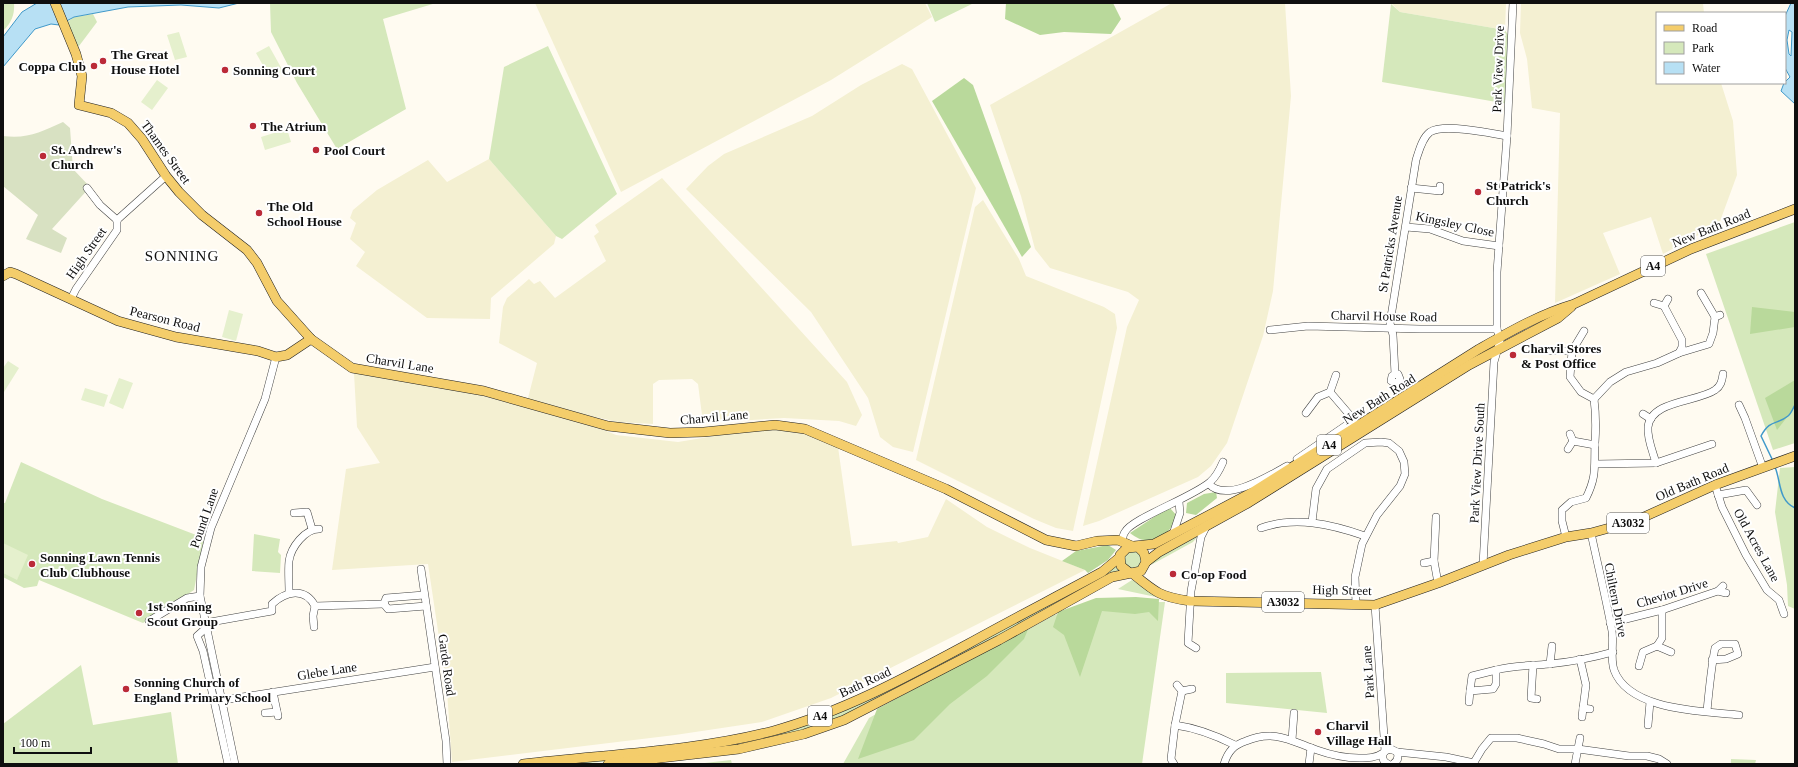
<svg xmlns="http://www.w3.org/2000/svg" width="1798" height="767" font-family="Georgia,serif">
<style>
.farmland{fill:#f4f0d2}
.green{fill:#d5e8bb}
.forest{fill:#b9d99b}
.cemetery{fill:#d8e1c2}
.pitch{fill:#e5f0cd}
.water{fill:#b7e0f4;stroke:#4099ca;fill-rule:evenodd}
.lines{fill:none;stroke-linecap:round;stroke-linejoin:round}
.stream{stroke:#4099ca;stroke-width:1.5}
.minor-casing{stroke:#424242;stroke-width:8}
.major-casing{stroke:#202020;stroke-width:10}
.minor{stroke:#fff;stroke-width:7}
.major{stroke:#f4cd6b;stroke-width:9}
.poi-dot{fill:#bb2a38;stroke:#fff;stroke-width:1.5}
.labels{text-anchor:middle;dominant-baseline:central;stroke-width:4;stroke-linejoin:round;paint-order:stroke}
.shield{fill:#fff;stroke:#575757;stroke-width:1}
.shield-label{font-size:12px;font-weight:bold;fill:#0f0f0f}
.poi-label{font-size:13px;font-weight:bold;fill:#0f0f0f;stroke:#fff;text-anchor:start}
.street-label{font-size:13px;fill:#0f0f0f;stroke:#fff}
.quarter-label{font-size:15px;letter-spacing:1px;fill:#0f0f0f;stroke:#fff}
</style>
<rect width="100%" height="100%" fill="#fffbf1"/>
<g class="farmland">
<path d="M535 3H925L932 17 831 80 621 192Z"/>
<path d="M1172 3H1285L1291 96 1273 291 1263 336 1227 443 1211 466 1198 477 1099 521 1083 526 1127 327 1139 300 1128 292 1050 268 1035 249 1021 196 990 105Z"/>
<path d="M1391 3H1506L1505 30 1400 12Z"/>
<path d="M1521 3H1703L1704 13H1657V83H1721L1733 121 1737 175 1719 224 1663 254 1651 217 1603 233 1620 274 1555 303 1560 113 1532 108 1527 59 1520 33Z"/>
<path d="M902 64 912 69 976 188 913 452 893 447 880 437 868 398 811 312 686 189 708 166 724 154 812 116 861 85Z"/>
<path d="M489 159 556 236 554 244 491 298 490 319 427 318 356 266 365 252 350 239 356 223 350 218 353 210 377 190 428 160 447 182Z"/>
<path d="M662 178 847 382 862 415 856 426 839 421 784 418 703 423 698 384 692 379 659 380 653 384V424L618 422 527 402 537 363 499 343 503 307 507 298 529 279 534 284 540 281 555 298 606 261 594 236 599 232 595 225Z"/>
<path d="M983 200 1019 259 1026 276 1104 307 1115 314 1117 328 1073 531 1056 528 1034 519 916 460 975 207Z"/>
<path d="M354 373 443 385 592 425 616 435 678 442 768 427 800 428 838 447 852 546 897 541 898 543 928 537 946 499 987 527 1030 548 1085 570 831 698 762 722 675 735 452 762 447 691 428 564 332 570 346 469 380 463 357 427Z"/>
</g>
<g class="green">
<path d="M3 3H14C15 15 11 23 3 31Z"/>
<path d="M270 3H436L383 19 406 109 337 149 297 83 271 32Z"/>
<path d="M927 3H974L935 22Z"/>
<path d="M1391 4 1400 12 1505 30 1510 38 1508 104 1382 82Z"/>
<path d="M93 14 97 22 79 46H76L67 22 74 17Z"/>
<path d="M548 46 617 194 562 239 556 236 489 159 504 67Z"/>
<path d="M1795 222V443L1773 450 1706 254Z"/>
<path d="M21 462 102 499 204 538 194 590 143 623 39 580 37 586 24 588 3 577V503H5Z"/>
<path d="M1795 467V609L1788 606 1787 585 1775 512 1780 468Z"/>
<path d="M254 534 280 539 278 552 281 555 280 573 252 571Z"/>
<path d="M1198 536 1193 542 1151 565 1157 557Z"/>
<path d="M1135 550 1142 556 1141 566 1133 570 1124 565C1124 555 1125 553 1135 550Z"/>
<path d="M1116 566 1119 570 1087 589 861 709 828 722 767 740 703 751 580 764H549L796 726 1104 575Z"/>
<path d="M1132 580 1140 584 1156 597 1118 589Z"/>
<path d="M1165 602 1142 764H843L869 718 1054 615 1105 603Z"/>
<path d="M81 665 93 725 171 712 178 764H3V724Z"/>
<path d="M1321 672 1327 713 1226 703V673Z"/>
<path d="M1731 759 1756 760 1755 764H1731Z"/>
<path d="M731 760 732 764H696Z"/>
</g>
<g class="forest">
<path d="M1006 3H1113L1121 19 1111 34 1064 32 1040 35 1005 19Z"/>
<path d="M964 78 973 85 1031 247 1022 257 932 101Z"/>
<path d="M1752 307 1795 312V327L1750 334Z"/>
<path d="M1795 380V407L1777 430 1765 398Z"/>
<path d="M1216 492 1217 498 1196 515 1186 513 1187 503 1204 494Z"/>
<path d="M1169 507 1178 517C1168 537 1149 549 1130 533Z"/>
<path d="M1108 545 1116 550 1108 560 1088 573 1085 570 1062 561 1076 551Z"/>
<path d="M1136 597 1159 599 1158 621 1149 612 1135 614 1102 611 1080 677 1064 635 1053 627 1058 612 1096 598Z"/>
<path d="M1029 627 1024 639 987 676 950 704 914 740 858 759 877 709Z"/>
</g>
<path class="cemetery" d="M63 122 70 128 73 169 90 187 52 229 67 238 61 253 26 239 38 215 3 186V136C28 139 41 132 63 122Z"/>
<g class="pitch">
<path d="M179 32 187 57 175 60 167 35Z"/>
<path d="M269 46 283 71 270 78 256 53Z"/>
<path d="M157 80 168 88 152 110 141 102Z"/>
<path d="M287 129 291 142 265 150 261 137Z"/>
<path d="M229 310 243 314 236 341 222 337Z"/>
<path d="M8 361 19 368 4 392 3 368Z"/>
<path d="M119 378 133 383 123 409 109 403Z"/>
<path d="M85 388 108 395 104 407 81 400Z"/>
<path d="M3 543 28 555 17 580 3 573Z"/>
</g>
<g class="water">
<path d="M37 3H239L219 8 181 5 128 7 74 17 59 25 51 24 35 29 3 67V37L22 12Z"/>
<path d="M1791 3 1795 4V104L1781 91 1784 83 1790 77 1785 68V16ZM1789 30 1792 32 1791 56 1789 54 1787 40Z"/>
</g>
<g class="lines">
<g class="stream">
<path d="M1773 461 1761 436C1770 419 1777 425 1788 416 1791 414 1793 408 1795 405"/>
<path d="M1775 467C1781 481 1778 500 1795 508"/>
</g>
<g class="minor-casing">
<g id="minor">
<path d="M87 188 100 205 117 220"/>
<path d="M1411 188 1440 191V186"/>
<path d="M117 220 166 176"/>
<path d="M1406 227 1430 229 1463 241 1499 246"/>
<path d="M1701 293 1715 317"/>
<path d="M71 299 76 289 117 230V220"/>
<path d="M1668 299 1664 306 1682 340V347L1679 353 1709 344 1713 333 1715 317 1720 315"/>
<path d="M1654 303 1664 306"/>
<path d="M1270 330 1308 326 1420 329H1497"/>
<path d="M1545 351H1572"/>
<path d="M1395 374 1392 376 1391 381 1397 383 1400 379 1398 374H1395L1393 335 1390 323 1416 160C1419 151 1422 138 1430 132 1444 123 1491 133 1507 136"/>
<path d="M1594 399 1610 382 1626 372 1657 363 1679 353"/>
<path d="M1739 405 1745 418 1763 468"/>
<path d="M1306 413 1318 397 1330 392"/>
<path d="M1643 414 1651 419"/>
<path d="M1570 434 1573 441 1595 445"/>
<path d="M1568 449 1573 441"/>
<path d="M1297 459 1354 420 1330 392 1336 375"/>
<path d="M1656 463C1653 452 1647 439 1648 427 1651 400 1698 402 1715 390 1721 386 1722 381 1723 374"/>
<path d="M1596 464 1656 463 1712 444"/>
<path d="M1209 484C1226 503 1269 476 1287 466"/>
<path d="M1715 485 1722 507 1746 555 1767 590 1779 600 1784 614"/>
<path d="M1718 495 1746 490 1757 505"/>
<path d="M294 513 307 512 312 529"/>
<path d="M1436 517 1434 561 1438 583"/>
<path d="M1312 522 1316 489 1327 469 1365 443 1381 442 1389 443 1399 451 1404 462 1405 474 1400 486 1377 515 1362 544 1355 577 1356 604"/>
<path d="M1261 528C1295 516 1331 524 1365 536"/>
<path d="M1591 533C1598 566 1606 598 1612 631 1614 643 1610 658 1614 670 1629 711 1703 711 1739 715"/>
<path d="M1173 534 1180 513 1179 502"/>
<path d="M1566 537 1562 521V510L1571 502 1586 498C1597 476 1594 467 1595 443 1596 428 1596 414 1594 399L1581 392 1570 377 1572 351 1584 331"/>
<path d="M1122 541C1123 538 1123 534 1125 532 1131 519 1193 497 1210 482 1216 477 1220 469 1223 462"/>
<path d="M1424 563 1434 561"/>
<path d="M1483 565 1494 362 1500 341 1497 329V272L1507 136 1513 3"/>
<path d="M421 569 446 741 447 764"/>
<path d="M1718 591 1726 593"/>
<path d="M289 592C289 582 288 571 289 561 291 547 305 529 319 529"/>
<path d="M424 595 386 598 384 604 388 609 426 606"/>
<path d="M1375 605 1385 751"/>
<path d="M315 606 384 604"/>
<path d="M149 621 187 598 200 596"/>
<path d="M205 623 272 611V604C286 591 305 587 315 606L313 616 314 627"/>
<path d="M1610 623 1662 610 1718 591 1723 586"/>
<path d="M206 628 197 636 203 651 228 764"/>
<path d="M1657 646 1671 652"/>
<path d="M1196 648 1188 643 1191 591 1201 537 1206 527"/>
<path d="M1580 659 1586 685 1583 708 1590 709"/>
<path d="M1550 664 1552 646"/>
<path d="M1533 665 1531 698 1537 699"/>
<path d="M1639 666 1643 652 1657 646 1662 638V610"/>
<path d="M1177 685 1182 691 1175 725C1197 728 1215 735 1235 745"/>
<path d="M1182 691 1192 689"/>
<path d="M1470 691 1472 676 1496 670"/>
<path d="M273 692 278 716"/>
<path d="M223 700 435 667"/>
<path d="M1469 702 1470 691 1493 689 1496 684V670C1515 665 1530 666 1549 664 1570 662 1592 658 1613 652"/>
<path d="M1707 711C1709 690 1711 669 1715 648L1721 644H1735L1738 654 1726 659 1712 660"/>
<path d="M265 713 277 712"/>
<path d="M1582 717 1583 708"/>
<path d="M1648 725 1650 702"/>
<path d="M1292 740 1294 713"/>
<path d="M1397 752 1446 757 1474 763"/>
<path d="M235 764 200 596 201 567 211 528 265 399 276 357"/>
<path d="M1174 764 1171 759 1175 725"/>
<path d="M1224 764C1228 751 1234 745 1246 741 1274 729 1291 741 1317 750 1331 755 1345 758 1359 758 1368 758 1376 758 1383 753"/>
<path d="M1309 764 1311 748"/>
<path d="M1388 764C1382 761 1381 756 1385 751L1391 749 1397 752C1399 757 1398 761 1393 764"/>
<path d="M1473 764 1482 749 1491 738H1517L1544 744 1559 749H1578L1629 756H1647L1659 759 1667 764"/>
<path d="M1575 764 1580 738"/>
</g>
</g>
<g class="major-casing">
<g id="major">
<path d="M55 3 76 54 82 76 79 105 111 113 128 123 142 139 166 176 179 192 202 215 247 250 257 263 277 301 311 339 352 368 484 391 608 426 670 433 704 432 775 425 805 429 946 489 1046 540 1076 546 1097 541 1118 540 1132 546"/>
<path d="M3 276 10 272 16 274 118 321 176 337 258 351 276 357 287 355 311 339"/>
<path d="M1134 546 1154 544 1251 493 1479 349C1509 332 1540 314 1574 304L1691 249 1795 209"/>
<path d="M1146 562 1159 552 1248 503 1469 365 1558 318 1571 307"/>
<path d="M1132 573C1155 592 1160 597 1190 601L1375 605 1438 583 1509 555 1566 537 1591 533 1635 521 1715 485 1795 456"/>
<path d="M523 764C606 754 692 752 773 731 842 712 905 678 968 644 1013 619 1058 596 1102 572L1120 557"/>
<path d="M608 764 739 749 804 734 844 720 999 640 1112 577 1141 571 1146 562 1144 553 1138 547 1127 548 1120 555 1121 566 1130 573"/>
</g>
</g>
<use href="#minor" class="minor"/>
<use href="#major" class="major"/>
</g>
<g class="poi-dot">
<circle cx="103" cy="61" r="4"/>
<circle cx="94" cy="66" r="4"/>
<circle cx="225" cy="70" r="4"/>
<circle cx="253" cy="126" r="4"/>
<circle cx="316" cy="150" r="4"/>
<circle cx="43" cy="156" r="4"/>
<circle cx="1478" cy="192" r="4"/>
<circle cx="259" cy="213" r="4"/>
<circle cx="1513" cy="355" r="4"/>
<circle cx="32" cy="564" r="4"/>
<circle cx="1173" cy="574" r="4"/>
<circle cx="139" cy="613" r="4"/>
<circle cx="126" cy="689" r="4"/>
<circle cx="1318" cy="732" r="4"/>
</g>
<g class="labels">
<g class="shield">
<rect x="1641" y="256" width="24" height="20" rx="3"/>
<rect x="1317" y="435" width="24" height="20" rx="3"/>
<rect x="1607" y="513" width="42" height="20" rx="3"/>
<rect x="1262" y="592" width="42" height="20" rx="3"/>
<rect x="808" y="706" width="24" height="20" rx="3"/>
</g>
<g class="shield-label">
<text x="1653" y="266">A4</text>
<text x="1329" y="445">A4</text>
<text x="1628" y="523">A3032</text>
<text x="1283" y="602">A3032</text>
<text x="820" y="716">A4</text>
</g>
<g class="poi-label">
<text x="111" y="54">The Great<tspan x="111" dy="15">House Hotel</tspan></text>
<text x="86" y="66" text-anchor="end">Coppa Club</text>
<text x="233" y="70">Sonning Court</text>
<text x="261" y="126">The Atrium</text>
<text x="51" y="149">St. Andrew's<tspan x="51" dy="15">Church</tspan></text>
<text x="324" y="150">Pool Court</text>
<text x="1486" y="185">St Patrick's<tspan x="1486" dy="15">Church</tspan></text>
<text x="267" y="206">The Old<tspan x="267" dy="15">School House</tspan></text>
<text x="1521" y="348">Charvil Stores<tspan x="1521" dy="15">&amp; Post Office</tspan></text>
<text x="40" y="557">Sonning Lawn Tennis<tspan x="40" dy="15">Club Clubhouse</tspan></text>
<text x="1181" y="574">Co-op Food</text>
<text x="147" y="606">1st Sonning<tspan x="147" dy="15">Scout Group</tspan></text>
<text x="134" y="682">Sonning Church of<tspan x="134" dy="15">England Primary School</tspan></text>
<text x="1326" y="725">Charvil<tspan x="1326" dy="15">Village Hall</tspan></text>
</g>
<g class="street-label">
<text transform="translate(1498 69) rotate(-88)">Park View Drive</text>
<text transform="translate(166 152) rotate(54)">Thames Street</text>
<text transform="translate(1455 224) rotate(12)">Kingsley Close</text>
<text transform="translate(1711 228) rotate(-22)">New Bath Road</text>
<text transform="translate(1390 244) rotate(-81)">St Patricks Avenue</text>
<text transform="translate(86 253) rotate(-55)">High Street</text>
<text transform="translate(1384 316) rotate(1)">Charvil House Road</text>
<text transform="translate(165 319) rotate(14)">Pearson Road</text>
<text transform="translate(400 363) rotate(9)">Charvil Lane</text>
<text transform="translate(1379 399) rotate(-32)">New Bath Road</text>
<text transform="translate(714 417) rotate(-5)">Charvil Lane</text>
<text transform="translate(1477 463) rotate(-87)">Park View Drive South</text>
<text transform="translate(1692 482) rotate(-23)">Old Bath Road</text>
<text transform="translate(204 518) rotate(-71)">Pound Lane</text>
<text transform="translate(1757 545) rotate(61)">Old Acres Lane</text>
<text transform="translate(1342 590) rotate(1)">High Street</text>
<text transform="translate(1672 593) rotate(-17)">Cheviot Drive</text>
<text transform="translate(1616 600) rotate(79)">Chiltern Drive</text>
<text transform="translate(447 665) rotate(82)">Garde Road</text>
<text transform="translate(327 671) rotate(-9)">Glebe Lane</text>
<text transform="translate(1368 672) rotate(-94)">Park Lane</text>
<text transform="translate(865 682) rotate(-25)">Bath Road</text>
</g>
<g class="quarter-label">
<text x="182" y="256">SONNING</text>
</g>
</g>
<rect width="1798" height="767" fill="none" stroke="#0f0f0f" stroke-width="8"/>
<rect x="1656" y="12" width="130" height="72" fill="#ffffff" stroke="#9f9f9f"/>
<rect x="1664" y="25" width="20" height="6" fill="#f4cd6b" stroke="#9f9f9f"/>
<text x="1692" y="32" font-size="12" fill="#0f0f0f">Road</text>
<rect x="1664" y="42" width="20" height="12" fill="#d5e8bb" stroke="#9f9f9f"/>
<text x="1692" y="52" font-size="12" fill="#0f0f0f">Park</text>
<rect x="1664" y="62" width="20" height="12" fill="#b7e0f4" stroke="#9f9f9f"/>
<text x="1692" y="72" font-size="12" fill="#0f0f0f">Water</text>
<path d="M14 747v6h77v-6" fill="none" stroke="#0f0f0f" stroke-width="2"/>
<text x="20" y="747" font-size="12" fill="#0f0f0f" stroke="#ffffff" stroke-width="3" paint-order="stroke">100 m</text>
</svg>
